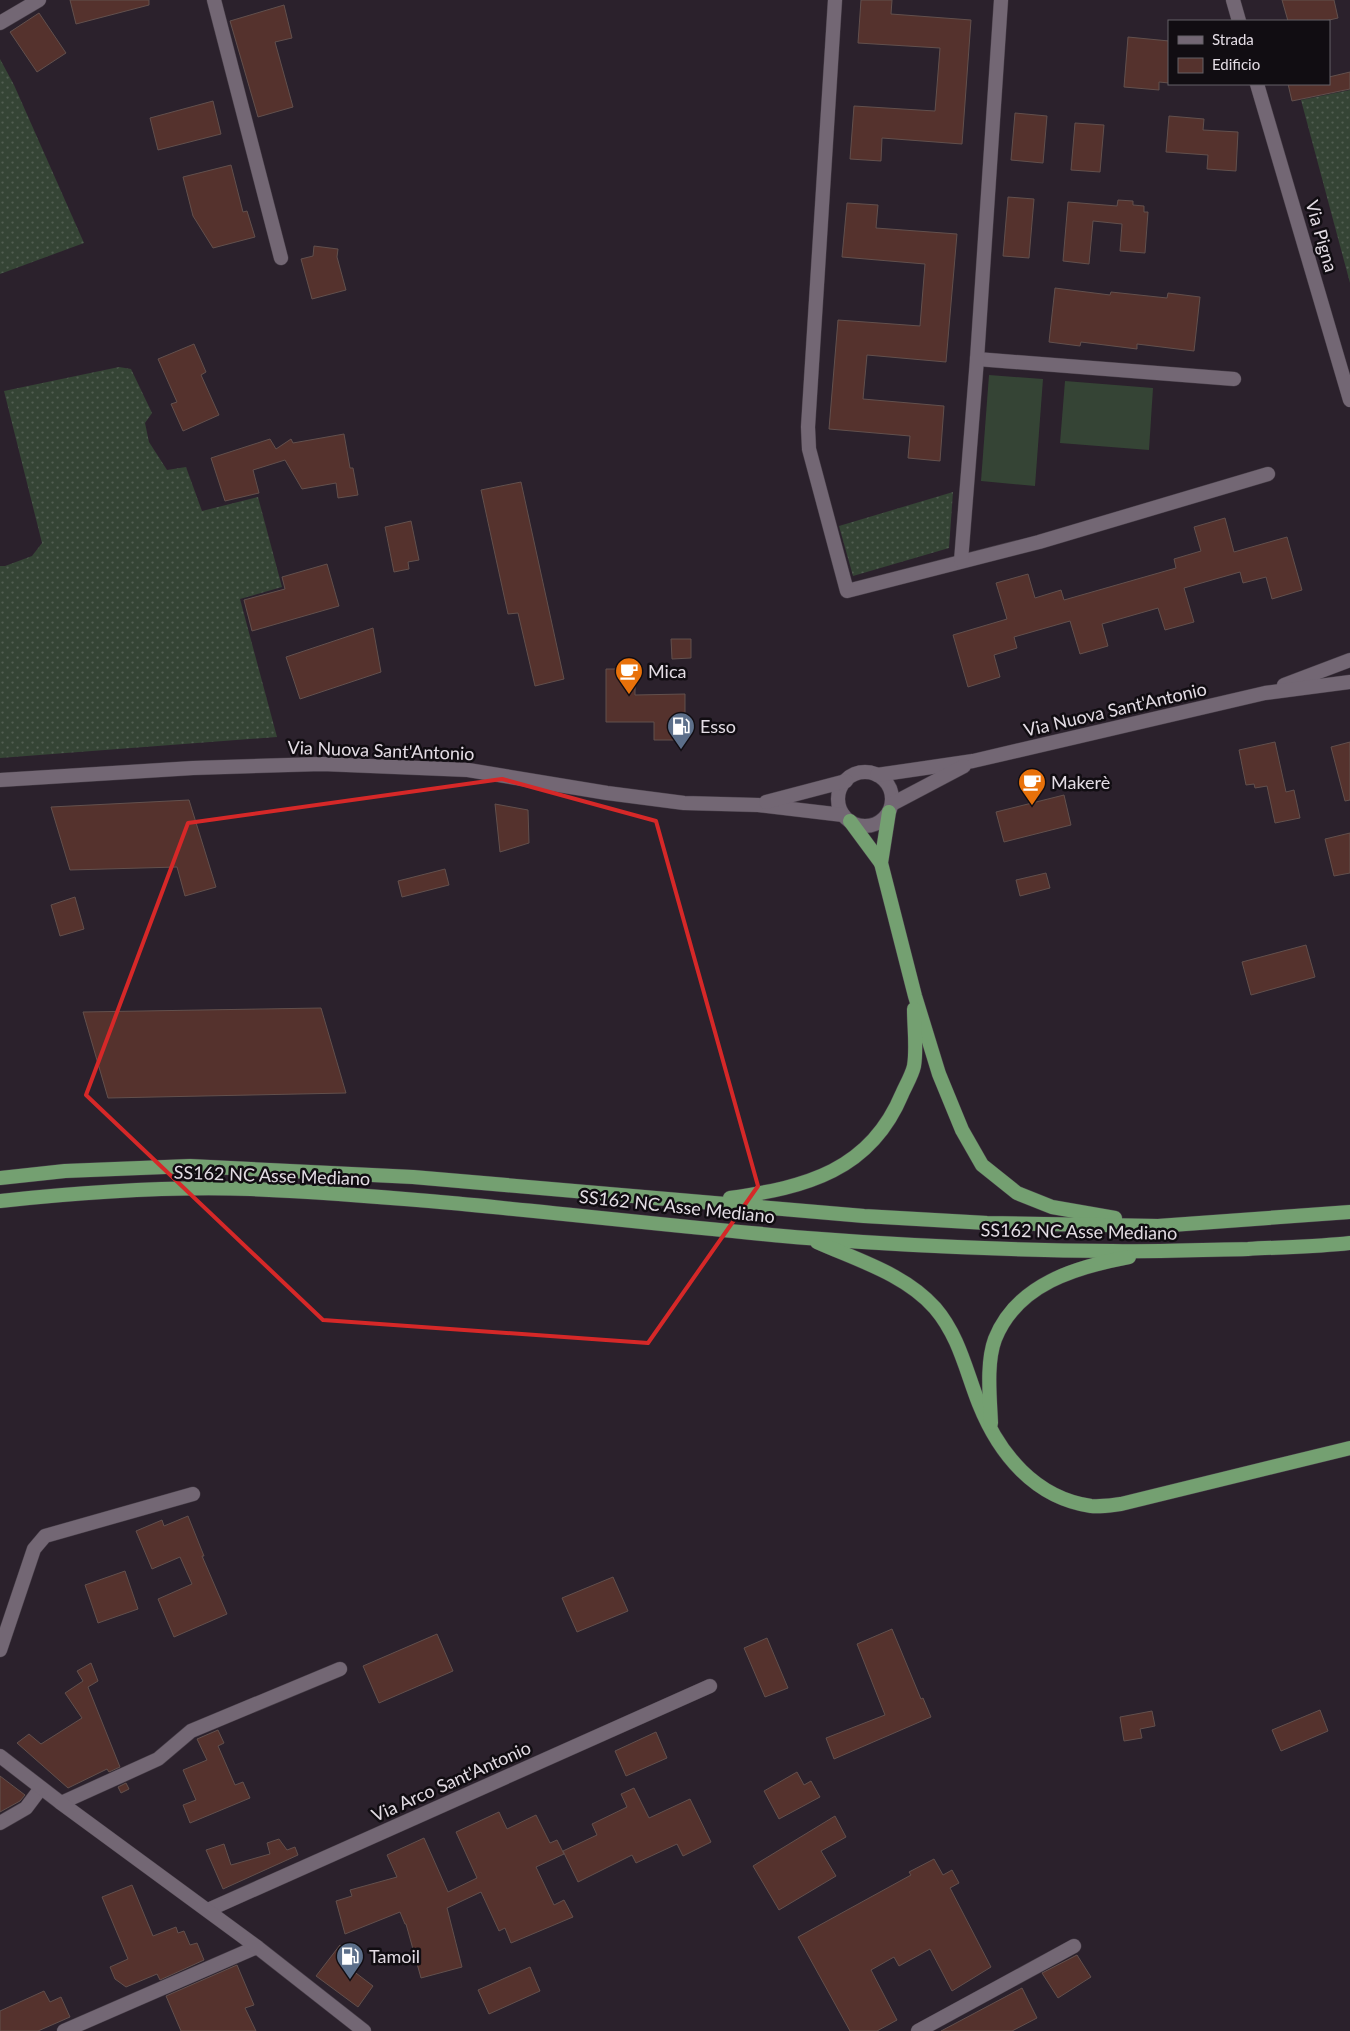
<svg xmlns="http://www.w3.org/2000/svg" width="1350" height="2031" font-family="Lato,sans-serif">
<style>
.grass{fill:url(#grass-dots)}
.garden{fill:#354435}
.building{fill:#55322d;stroke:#62504d}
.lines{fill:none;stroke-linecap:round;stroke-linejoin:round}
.minor-casing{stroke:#463d47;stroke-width:15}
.tertiary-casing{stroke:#463d47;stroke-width:15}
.secondary-casing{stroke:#463d47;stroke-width:15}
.trunk-casing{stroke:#463d47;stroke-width:15}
.minor{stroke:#736774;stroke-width:14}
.tertiary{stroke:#736774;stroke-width:14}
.secondary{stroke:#736774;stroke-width:14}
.trunk{stroke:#74a071;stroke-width:14}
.marked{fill:none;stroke:#d62828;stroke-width:4;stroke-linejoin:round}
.labels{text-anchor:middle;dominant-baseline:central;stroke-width:5;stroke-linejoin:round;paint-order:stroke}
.street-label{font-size:18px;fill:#e3dce4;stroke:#110d12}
.poi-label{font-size:18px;fill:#e3dce4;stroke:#110d12;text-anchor:start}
</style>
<defs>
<pattern id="grass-dots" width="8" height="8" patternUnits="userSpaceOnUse" patternTransform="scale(1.25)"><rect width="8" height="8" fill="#354435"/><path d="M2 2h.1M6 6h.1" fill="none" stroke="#525e52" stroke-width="1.8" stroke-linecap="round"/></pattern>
</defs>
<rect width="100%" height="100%" fill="#2b212c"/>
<g class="grass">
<path d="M0 59 14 85 84 243 0 274Z"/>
<path d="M1350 90V283L1301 100Z"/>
<path d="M119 367 131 369 152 413 145 423 149 442 167 470 186 467 202 511 258 497 282 587 240 599 277 737 0 758V566H5L32 556 42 543 4 391Z"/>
<path d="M953 492 949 548 853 576 839 526Z"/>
</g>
<g class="garden">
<path d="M989 375 1043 379 1035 486 981 481Z"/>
<path d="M1065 381 1153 388 1149 450 1060 443Z"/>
</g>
<g class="building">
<path d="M70 0H149V5L76 24Z"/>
<path d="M861 0H892L891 14 971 20 962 144 882 138 881 161 850 159 854 106 935 111 940 48 858 43Z"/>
<path d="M1282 0H1334L1338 18 1325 21H1288Z"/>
<path d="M284 5 292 38 275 42 293 107 258 117 230 21Z"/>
<path d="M39 13 66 53 37 72 10 32Z"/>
<path d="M1128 37 1169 41V83L1159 82V90L1124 87Z"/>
<path d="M1350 72V89L1292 101 1288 84H1329V77Z"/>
<path d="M213 101 221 134 158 150 150 118Z"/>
<path d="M1015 113 1047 116 1043 163 1011 160Z"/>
<path d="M1169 116 1204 119 1203 130 1238 132 1236 171 1207 169 1208 155 1166 152Z"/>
<path d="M1075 123 1104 125 1100 172 1071 170Z"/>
<path d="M231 165 243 212 247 211 255 237 213 248 193 216 183 177Z"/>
<path d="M1008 197 1034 199 1029 258 1003 256Z"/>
<path d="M1118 200 1133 201V205L1144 206V212H1148L1145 253 1120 251 1122 224 1093 221 1089 264 1063 261 1068 202 1117 206Z"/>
<path d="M847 203 878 205 876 228 957 234 946 362 867 355 863 399 944 406 940 461 908 458 910 436 829 429 838 320 920 326 925 264 842 257Z"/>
<path d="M314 246 338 249 337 257 346 290 312 299 301 259 313 256Z"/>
<path d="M1055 288 1110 295 1111 292 1167 298 1168 293 1200 297 1194 351 1137 344V349L1081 342 1080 346 1049 342Z"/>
<path d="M194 344 206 372 201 375 219 415 183 431 171 404 177 402 158 359Z"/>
<path d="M344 434 350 468H353L358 495 338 498 336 483 302 489 285 460 253 470 259 493 225 501 211 458 270 439 276 449 291 439 293 443Z"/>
<path d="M521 482 564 679 535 686 518 613 508 614 481 490Z"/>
<path d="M1225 518 1234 552 1287 537 1302 590 1272 599 1266 577 1243 583 1240 572 1184 588 1194 622 1165 630 1158 608 1102 624 1108 646 1080 654 1070 621 1014 637 1017 648 994 655 1000 677 968 687 953 635 1007 619 996 583 1028 574 1035 598 1061 590 1064 600 1176 568 1174 559 1201 551 1194 527Z"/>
<path d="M411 521 419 560 408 562 409 569 394 572 385 527Z"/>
<path d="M327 564 339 606 252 631 244 600 285 589 282 577Z"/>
<path d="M373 628 381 672 300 699 286 657Z"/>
<path d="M671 639H691V658L672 659Z"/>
<path d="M606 669H635V695L685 694V740H654V722H606Z"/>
<path d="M1275 742 1286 792 1294 790 1300 818 1275 823 1267 786 1255 788 1254 784 1246 785 1239 750Z"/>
<path d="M1350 742V800L1345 801 1331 747Z"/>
<path d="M1064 795 1071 825 1004 842 996 812Z"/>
<path d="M189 800 216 887 185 896 177 867 70 870 51 807Z"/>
<path d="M495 804 528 810 529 843 500 852Z"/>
<path d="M1350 833V873L1334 876 1325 839Z"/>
<path d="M445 869 449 885 402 897 398 881Z"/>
<path d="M1046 873 1050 888 1020 896 1016 880Z"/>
<path d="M75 897 84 929 60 936 51 905Z"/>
<path d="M1306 945 1315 977 1251 995 1242 962Z"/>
<path d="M321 1008 346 1093 108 1098 83 1012Z"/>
<path d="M188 1516 204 1556H202L227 1614 174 1637 158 1599 192 1584 180 1557 152 1569 136 1531 162 1520 164 1526Z"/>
<path d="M125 1571 138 1609 98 1623 85 1585Z"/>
<path d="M613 1577 628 1611 577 1632 562 1598Z"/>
<path d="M892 1629 921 1699 923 1698 931 1717 834 1759 826 1738 885 1715 857 1644Z"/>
<path d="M437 1634 453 1671 379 1703 363 1666Z"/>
<path d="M767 1638 788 1688 765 1697 744 1648Z"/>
<path d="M91 1663 98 1681 88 1687 120 1767 109 1772 107 1769 68 1788 17 1743 29 1734 41 1744 82 1718 65 1693 83 1681 77 1671Z"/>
<path d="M1320 1710 1328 1731 1281 1751 1272 1730Z"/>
<path d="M1152 1711 1155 1726 1140 1729 1142 1738 1124 1741 1120 1717Z"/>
<path d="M218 1730 224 1743 218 1746 235 1785 243 1782 250 1798 190 1823 183 1805 196 1800 183 1770 207 1760 197 1739Z"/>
<path d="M656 1732 667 1758 626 1776 615 1751Z"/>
<path d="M797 1772 804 1785 811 1781 820 1797 779 1819 764 1791Z"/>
<path d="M0 1776 25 1795 20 1801 0 1812Z"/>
<path d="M126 1783 129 1789 121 1793 118 1787Z"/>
<path d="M634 1788 649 1818 690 1799 711 1842 683 1856 677 1844 636 1863 632 1855 578 1882 563 1851 597 1835 592 1824 627 1807 621 1794Z"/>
<path d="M499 1812 507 1829 536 1815 550 1843 557 1840 564 1854 536 1867 554 1905 564 1900 573 1917 511 1943 505 1928 499 1931 481 1892 447 1908 462 1967 421 1978 406 1924H405L400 1912 345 1934 336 1901 352 1896 350 1890 397 1877 387 1855 424 1838 448 1892 477 1878 456 1832Z"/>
<path d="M835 1816 846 1837 821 1851 836 1876 779 1910 753 1866Z"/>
<path d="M279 1839 287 1850 295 1847 298 1855 223 1889 206 1850 224 1844 231 1865 270 1854 267 1843Z"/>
<path d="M934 1859 943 1875 952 1870 959 1883 950 1888 991 1967 952 1991 930 1949 899 1966 894 1957 871 1970 897 2020 877 2031H850L798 1937 911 1875 909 1872Z"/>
<path d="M132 1885 153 1936 176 1927 178 1933 184 1931 190 1945 197 1943 204 1960 160 1980 157 1974 126 1987 115 1979 110 1967 128 1959 102 1897Z"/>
<path d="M340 1945 356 1957 348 1967 373 1986 358 2007 316 1976Z"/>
<path d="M1077 1955 1091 1977 1058 1998 1042 1973Z"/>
<path d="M237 1965 254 2005 245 2008 256 2031H181L166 1996Z"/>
<path d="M530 1967 540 1991 489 2014 478 1990Z"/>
<path d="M1022 1988 1037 2018 1012 2031H941Z"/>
<path d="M44 1991 50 2002 61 1997 70 2017 38 2031H0V2011Z"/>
</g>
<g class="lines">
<g class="minor-casing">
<g id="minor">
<path d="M214 0 281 258"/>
<path d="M835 0 808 427 809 449 847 591 1039 542 1268 474"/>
<path d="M0 23 39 0"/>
<path d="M977 359 1234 379"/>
<path d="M961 561 977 359 1001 0"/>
<path d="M0 1650 34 1549 45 1536 193 1494"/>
<path d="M61 1803 158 1759 191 1731 340 1669"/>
<path d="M0 1823 26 1808 41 1788"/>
<path d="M208 1910 710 1686"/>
<path d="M64 2031 257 1947"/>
<path d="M918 2031 1074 1946"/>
</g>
</g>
<g class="tertiary-casing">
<g id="tertiary">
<path d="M1284 685 1350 660"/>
<circle cx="865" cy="799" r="27"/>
<path d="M877 775 973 761 1265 693 1350 682"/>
<path d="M0 780 193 768 322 764 468 770 607 793 684 803 758 805 843 815"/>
<path d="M766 802 846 781"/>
<path d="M892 804 964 766"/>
<path d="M0 1756 61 1803 257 1947 364 2031"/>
</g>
</g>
<g class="secondary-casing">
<g id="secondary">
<path d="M1233 0 1239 21"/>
<path d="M1257 84 1350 400"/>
</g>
</g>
<g class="trunk-casing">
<g id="trunk">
<path d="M889 812 881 863 915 996 939 1074 962 1130 982 1165 1017 1193 1052 1207 1115 1218"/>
<path d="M850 821 881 863"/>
<path d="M0 1178 65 1171 190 1166 413 1177 864 1216 987 1223 1158 1226 1350 1212"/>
<path d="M730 1198C806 1187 870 1171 902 1094 906 1085 912 1075 914 1066 917 1048 914 1027 914 1009"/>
<path d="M0 1201C83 1192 168 1186 251 1189 437 1197 621 1222 807 1238 908 1246 1010 1250 1112 1251 1158 1252 1203 1250 1248 1249 1282 1247 1316 1247 1350 1243"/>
<path d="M817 1242C857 1260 905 1274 935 1308 959 1336 966 1371 979 1404 999 1454 1035 1498 1091 1506 1101 1507 1112 1505 1121 1504L1350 1448"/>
<path d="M991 1423C990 1398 986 1363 995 1339 1017 1284 1076 1267 1129 1257"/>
</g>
</g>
<use href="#minor" class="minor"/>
<use href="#tertiary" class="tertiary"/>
<use href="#secondary" class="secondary"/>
<use href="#trunk" class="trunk"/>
</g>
<path class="marked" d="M502 779 656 821 758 1186 648 1343 323 1320 86 1095 188 823Z"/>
<defs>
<g id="cafe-pin" transform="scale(1.4375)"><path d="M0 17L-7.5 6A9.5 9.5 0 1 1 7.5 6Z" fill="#e8710a" stroke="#110d12"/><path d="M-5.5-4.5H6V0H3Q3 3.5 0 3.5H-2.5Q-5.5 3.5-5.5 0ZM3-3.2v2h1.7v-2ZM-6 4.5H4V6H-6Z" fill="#fff"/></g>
<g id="fuel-pin" transform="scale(1.4375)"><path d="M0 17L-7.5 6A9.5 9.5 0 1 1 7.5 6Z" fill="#5c6f8a" stroke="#110d12"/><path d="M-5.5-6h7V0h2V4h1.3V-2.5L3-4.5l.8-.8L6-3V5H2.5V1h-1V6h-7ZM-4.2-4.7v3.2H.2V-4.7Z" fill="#fff"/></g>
</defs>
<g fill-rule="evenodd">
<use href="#cafe-pin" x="629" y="671"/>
<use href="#fuel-pin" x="681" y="726"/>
<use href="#cafe-pin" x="1032" y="782"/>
<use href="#fuel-pin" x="350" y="1956"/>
</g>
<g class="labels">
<g class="street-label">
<text transform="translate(1322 236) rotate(74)">Via Pigna</text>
<text transform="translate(1115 709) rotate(-13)">Via Nuova Sant'Antonio</text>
<text transform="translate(381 750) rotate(2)">Via Nuova Sant'Antonio</text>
<text transform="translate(272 1175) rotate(2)">SS162 NC Asse Mediano</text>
<text transform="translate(677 1206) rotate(6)">SS162 NC Asse Mediano</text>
<text transform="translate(1079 1231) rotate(1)">SS162 NC Asse Mediano</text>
<text transform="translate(451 1781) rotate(-24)">Via Arco Sant'Antonio</text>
</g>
<g class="poi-label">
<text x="648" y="671">Mica</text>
<text x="700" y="726">Esso</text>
<text x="1051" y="782">Makerè</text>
<text x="369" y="1956">Tamoil</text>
</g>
</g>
<rect x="1168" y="20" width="162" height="65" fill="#110d12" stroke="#656066"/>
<rect x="1178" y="36" width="25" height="8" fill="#736774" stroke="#656066"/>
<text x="1212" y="45" font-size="15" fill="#e3dce4">Strada</text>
<rect x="1178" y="58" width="25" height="15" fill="#55322d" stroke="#656066"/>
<text x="1212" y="70" font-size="15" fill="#e3dce4">Edificio</text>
</svg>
